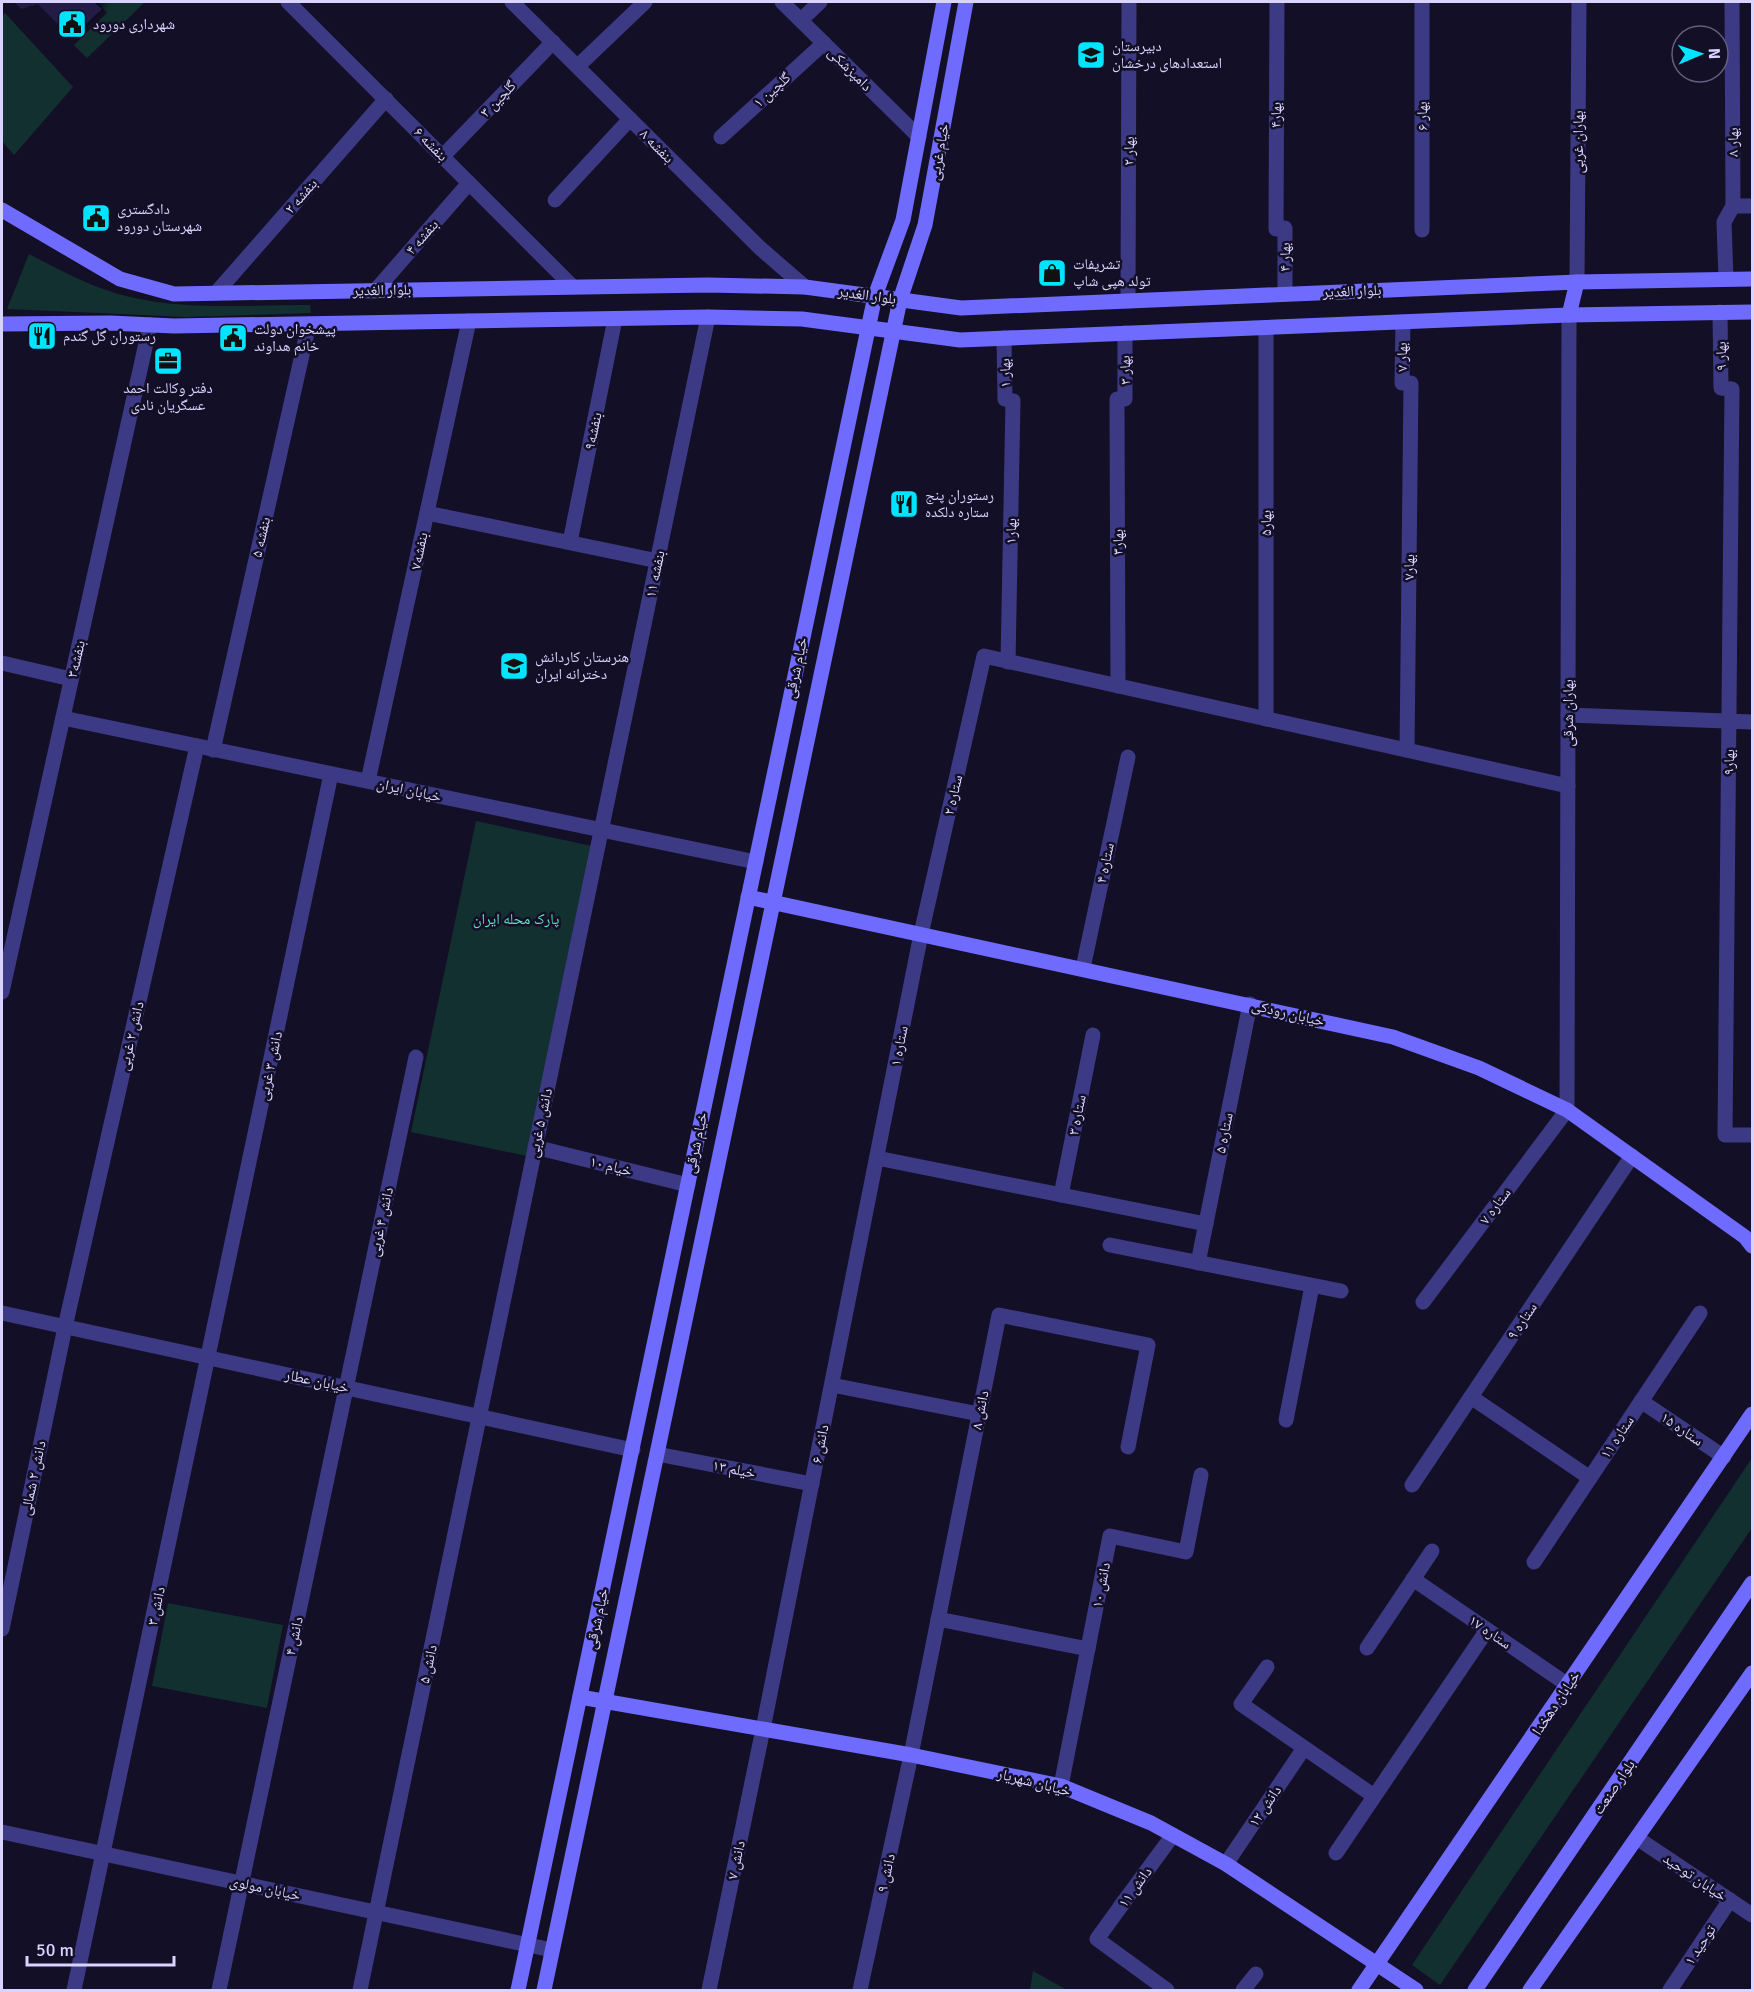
<svg xmlns="http://www.w3.org/2000/svg" width="1754" height="1992" font-family="Signika,'Noto Naskh Arabic',sans-serif">
<style>
.green{fill:#12302f}
.building{fill:#241b47;filter:url(#shadow)}
.lines{fill:none;stroke-linecap:round;stroke-linejoin:round}
.street{stroke:#3d3a85;stroke-width:15}
.secondary{stroke:#6f6bff;stroke-width:15}
.labels{text-anchor:middle;dominant-baseline:central;stroke-width:5;stroke-linejoin:round;paint-order:stroke}
.poi-label{font-size:15px;fill:#d9d4ff;stroke:#130f26;text-anchor:start}
.street-label{font-size:15px;fill:#d9d4ff;stroke:#130f26}
.park-label{font-size:15px;fill:#5fe0c0;stroke:#130f26}
</style>
<defs>
<filter id="shadow"><feDropShadow dx="5.5" dy="-5.5" stdDeviation="3" flood-color="#0009"/></filter>
</defs>
<rect width="100%" height="100%" fill="#130f26"/>
<g class="green">
<path d="M97 2H145L87 58 74 45 107 13Z"/>
<path d="M5 13 73 87 14 155 2 141V16Z"/>
<path d="M29 254C62 271 98 291 135 298 188 310 255 305 310 305L311 313 187 317 7 309Z"/>
<path d="M476 821 592 846 527 1156 411 1132Z"/>
<path d="M1752 1458V1528L1440 1985 1412 1965Z"/>
<path d="M168 1603 283 1625 267 1708 152 1686Z"/>
<path d="M1033 1971 1067 1990H1030Z"/>
</g>
<path class="building" d="M14 2H94L102 9 71 38 38 4 21 9Z"/>
<g class="lines">
<g class="street">
<path d="M288 2 573 287"/>
<path d="M512 2 760 248 805 287"/>
<path d="M782 2 919 137"/>
<path d="M1277 2 1276 229 1285 228V294"/>
<path d="M801 20 820 2"/>
<path d="M578 66 645 2"/>
<path d="M721 137 824 43"/>
<path d="M443 156 553 42"/>
<path d="M555 200 630 119"/>
<path d="M1733 206H1752"/>
<path d="M1422 230V2"/>
<path d="M1726 279 1724 222 1733 206 1732 2"/>
<path d="M1577 282 1579 2"/>
<path d="M375 291 469 183"/>
<path d="M216 293 386 99"/>
<path d="M1128 301 1129 2"/>
<path d="M1720 312 1721 388 1732 389 1725 1135H1752"/>
<path d="M1403 322 1402 383H1411L1407 750"/>
<path d="M1004 338 1005 399 1013 401 1008 662"/>
<path d="M427 513 658 561"/>
<path d="M570 542 615 319"/>
<path d="M2 663 71 679"/>
<path d="M1118 686 1117 399H1125V333"/>
<path d="M1568 715 1752 722"/>
<path d="M63 718 756 862"/>
<path d="M1266 719V328"/>
<path d="M213 750 309 324"/>
<path d="M368 781 469 321"/>
<path d="M1083 968 1128 757"/>
<path d="M2 992 150 325"/>
<path d="M535 1147 688 1185"/>
<path d="M877 1158 1206 1224"/>
<path d="M1061 1195 1093 1035"/>
<path d="M1110 1245 1341 1291"/>
<path d="M1198 1263 1250 1004"/>
<path d="M1423 1302 1567 1110 1569 315"/>
<path d="M2 1313 633 1450"/>
<path d="M832 1385 979 1414"/>
<path d="M1471 1397 1590 1478"/>
<path d="M1641 1401 1724 1457"/>
<path d="M1286 1420 1312 1286"/>
<path d="M657 1454 812 1484"/>
<path d="M1412 1485 1632 1156"/>
<path d="M1534 1562 1700 1313"/>
<path d="M1413 1579 1568 1685"/>
<path d="M938 1619 1088 1649"/>
<path d="M2 1629 65 1327 197 746"/>
<path d="M1367 1648 1432 1551"/>
<path d="M1267 1667 1241 1704 1374 1796"/>
<path d="M1061 1786 1110 1536 1186 1552 1201 1475"/>
<path d="M2 1832 552 1950"/>
<path d="M1637 1838 1752 1915"/>
<path d="M1336 1853 1487 1630"/>
<path d="M1226 1864 1304 1748"/>
<path d="M1126 1899 1097 1939 1167 1990"/>
<path d="M1120 1907 1173 1835"/>
<path d="M74 1990 331 774"/>
<path d="M219 1990 416 1057"/>
<path d="M360 1990 708 317"/>
<path d="M709 1990 763 1729 921 934 984 656 1568 786"/>
<path d="M860 1990 911 1755 999 1315 1148 1345 1128 1447"/>
<path d="M1243 1990 1256 1974"/>
<path d="M1670 1990 1730 1900"/>
</g>
<g class="secondary">
<path d="M2 210 120 279 174 294 708 285 805 287 961 308 1577 282 1752 279"/>
<path d="M1569 315 1577 282"/>
<path d="M2 324 110 323 174 326 708 317 802 319 960 340 1569 315 1752 312"/>
<path d="M748 897 1393 1037 1479 1068 1567 1110 1745 1237 1752 1246"/>
<path d="M580 1697 911 1755 1061 1786 1151 1823 1226 1864 1416 1990"/>
<path d="M518 1990 875 296 903 220 944 2"/>
<path d="M544 1990 900 300 925 225 966 2"/>
<path d="M1359 1990 1752 1414"/>
<path d="M1475 1990 1752 1583"/>
<path d="M1530 1990 1752 1673"/>
</g>
</g>
<defs>
<g id="civic-square" transform="scale(1.5)"><rect x="-9" y="-9" width="18" height="18" rx="4" fill="#00e5ff" stroke="#130f26"/><path d="M-.6-6.5H3V-4.5H.6V-3L4-1V1h2V6H-6V1h2V-1L-.6-3ZM-1.2 2.5V6h2.4V2.5Z" fill="#111"/></g>
<g id="school-square" transform="scale(1.5)"><rect x="-9" y="-9" width="18" height="18" rx="4" fill="#00e5ff" stroke="#130f26"/><path d="M0-5L7-2L0 1L-7-2ZM-4 1L0 2.5L4 1V4Q0 6-4 4Z" fill="#111"/></g>
<g id="shop-square" transform="scale(1.5)"><rect x="-9" y="-9" width="18" height="18" rx="4" fill="#00e5ff" stroke="#130f26"/><path d="M-5-2.5h2.3a2.7 3.5 0 0 1 5.4 0H5L5.5 6h-11ZM-1.5-2.5h3a1.5 2.3 0 0 0-3 0Z" fill="#111"/></g>
<g id="restaurant-square" transform="scale(1.5)"><rect x="-9" y="-9" width="18" height="18" rx="4" fill="#00e5ff" stroke="#130f26"/><path d="M-5-6h1v4h1v-4h1v4h1v-4h1v5L-1.5 .5V6h-2V.5L-5-1ZM5-6V6H3V1.5H1.5Q1.5-4 5-6Z" fill="#111"/></g>
<g id="office-square" transform="scale(1.5)"><rect x="-9" y="-9" width="18" height="18" rx="4" fill="#00e5ff" stroke="#130f26"/><path d="M-6-3h4V-5.5h4V-3h4V5H-6ZM-1-4.5V-3h2v-1.5ZM-6 0V1H6V0Z" fill="#111"/></g>
</defs>
<g fill-rule="evenodd">
<use href="#civic-square" x="72" y="24"/>
<use href="#school-square" x="1091" y="55"/>
<use href="#civic-square" x="96" y="218"/>
<use href="#shop-square" x="1052" y="273"/>
<use href="#restaurant-square" x="42" y="336"/>
<use href="#civic-square" x="233" y="338"/>
<use href="#office-square" x="168" y="361"/>
<use href="#restaurant-square" x="904" y="504"/>
<use href="#school-square" x="514" y="666"/>
</g>
<g class="labels">
<g class="poi-label">
<text x="93" y="24">شهرداری دورود</text>
<text x="1112" y="46">دبیرستان<tspan x="1112" dy="17">استعدادهای درخشان</tspan></text>
<text x="117" y="209">دادگستری<tspan x="117" dy="17">شهرستان دورود</tspan></text>
<text x="1073" y="264">تشریفات<tspan x="1073" dy="17">تولد هپی شاپ</tspan></text>
<text x="254" y="329">پیشخوان دولت<tspan x="254" dy="17">خانم هداوند</tspan></text>
<text x="63" y="336">رستوران گل گندم</text>
<text x="168" y="388" text-anchor="middle">دفتر وکالت احمد<tspan x="168" dy="17">عسگریان نادی</tspan></text>
<text x="925" y="495">رستوران پنج<tspan x="925" dy="17">ستاره دلکده</tspan></text>
<text x="535" y="657">هنرستان کاردانش<tspan x="535" dy="17">دخترانه ایران</tspan></text>
</g>
<g class="street-label">
<text transform="translate(850 69) rotate(45)">دامپزشکی</text>
<text transform="translate(772 90) rotate(-42)">گلچین ۱</text>
<text transform="translate(498 99) rotate(-46)">گلچین ۳</text>
<text transform="translate(1276 115) rotate(-90)">بهار۴</text>
<text transform="translate(1422 116) rotate(-90)">بهار ۶</text>
<text transform="translate(1578 142) rotate(-90)">بهاران غربی</text>
<text transform="translate(1733 142) rotate(-90)">بهار ۸</text>
<text transform="translate(431 144) rotate(45)">بنفشه ۶</text>
<text transform="translate(657 146) rotate(45)">بنفشه ۸</text>
<text transform="translate(1129 151) rotate(-90)">بهار ۲</text>
<text transform="translate(939 152) rotate(-80)">خیام غربی</text>
<text transform="translate(301 196) rotate(-49)">بنفشه ۲</text>
<text transform="translate(422 237) rotate(-49)">بنفشه ۴</text>
<text transform="translate(1285 257) rotate(-90)">بهار ۴</text>
<text transform="translate(382 290) rotate(-1)">بلوار الغدیر</text>
<text transform="translate(1352 291) rotate(-2)">بلوار الغدیر</text>
<text transform="translate(867 295) rotate(8)">بلوار الغدیر</text>
<text transform="translate(1721 356) rotate(-91)">بهار ۹</text>
<text transform="translate(1402 357) rotate(-90)">بهار ۷</text>
<text transform="translate(1125 370) rotate(-91)">بهار ۳</text>
<text transform="translate(1005 373) rotate(-91)">بهار ۱</text>
<text transform="translate(593 431) rotate(-78)">بنفشه۹</text>
<text transform="translate(1266 523) rotate(-90)">بهار۵</text>
<text transform="translate(1011 531) rotate(-89)">بهار۱</text>
<text transform="translate(261 537) rotate(-77)">بنفشه ۵</text>
<text transform="translate(1118 542) rotate(-90)">بهار۳</text>
<text transform="translate(419 551) rotate(-78)">بنفشه۷</text>
<text transform="translate(1409 567) rotate(-89)">بهار۷</text>
<text transform="translate(655 574) rotate(-78)">بنفشه ۱۱</text>
<text transform="translate(76 659) rotate(-77)">بنفشه۳</text>
<text transform="translate(796 668) rotate(-78)">خیام شرقی</text>
<text transform="translate(1568 713) rotate(-90)">بهاران شرقی</text>
<text transform="translate(1729 762) rotate(-89)">بهار۹</text>
<text transform="translate(409 790) rotate(12)">خیابان ایران</text>
<text transform="translate(953 795) rotate(-77)">ستاره ۲</text>
<text transform="translate(1105 863) rotate(-78)">ستاره ۴</text>
<text transform="translate(1288 1013) rotate(13)">خیابان رودکی</text>
<text transform="translate(131 1036) rotate(-77)">دانش ۲ غربی</text>
<text transform="translate(899 1046) rotate(-79)">ستاره ۱</text>
<text transform="translate(270 1066) rotate(-78)">دانش ۳ غربی</text>
<text transform="translate(1077 1115) rotate(-79)">ستاره ۳</text>
<text transform="translate(540 1123) rotate(-78)">دانش ۵ غربی</text>
<text transform="translate(1224 1133) rotate(-79)">ستاره ۵</text>
<text transform="translate(696 1143) rotate(-78)">خیام شرقی</text>
<text transform="translate(611 1166) rotate(14)">خیام ۱۰</text>
<text transform="translate(1495 1206) rotate(-53)">ستاره ۷</text>
<text transform="translate(381 1222) rotate(-78)">دانش ۴ غربی</text>
<text transform="translate(1522 1321) rotate(-56)">ستاره ۹</text>
<text transform="translate(317 1381) rotate(12)">خیابان عطار</text>
<text transform="translate(980 1410) rotate(-79)">دانش ۸</text>
<text transform="translate(1682 1429) rotate(34)">ستاره ۱۵</text>
<text transform="translate(1617 1437) rotate(-56)">ستاره ۱۱</text>
<text transform="translate(820 1444) rotate(-79)">دانش ۶</text>
<text transform="translate(734 1469) rotate(11)">خیلم ۱۳</text>
<text transform="translate(33 1478) rotate(-78)">دانش ۲ شمالی</text>
<text transform="translate(1101 1585) rotate(-79)">دانش ۱۰</text>
<text transform="translate(156 1606) rotate(-78)">دانش ۳</text>
<text transform="translate(597 1619) rotate(-78)">خیام شرقی</text>
<text transform="translate(1490 1632) rotate(34)">ستاره ۱۷</text>
<text transform="translate(294 1636) rotate(-78)">دانش ۴</text>
<text transform="translate(428 1664) rotate(-78)">دانش ۵</text>
<text transform="translate(1556 1703) rotate(-56)">خیابان دهخدا</text>
<text transform="translate(1034 1782) rotate(14)">خیابان شهریار</text>
<text transform="translate(1614 1787) rotate(-56)">بلوار صنعت</text>
<text transform="translate(1265 1806) rotate(-56)">دانش ۱۲</text>
<text transform="translate(736 1860) rotate(-78)">دانش ۷</text>
<text transform="translate(886 1873) rotate(-78)">دانش ۹</text>
<text transform="translate(1695 1877) rotate(34)">خیابان توحید</text>
<text transform="translate(1135 1887) rotate(-54)">دانش ۱۱</text>
<text transform="translate(265 1888) rotate(12)">خیابان مولوی</text>
<text transform="translate(1700 1945) rotate(-57)">توحید ۱</text>
</g>
<g class="park-label">
<text x="516" y="919">پارک محله ایران</text>
</g>
</g>
<rect width="1754" height="1992" fill="none" stroke="#d9d4ff" stroke-width="6"/>
<g transform="translate(1700 54) rotate(88)"><circle r="28" fill="#130f26" stroke="#625e7d" stroke-width="1.5"/>
<path d="M0-4.5L10 22L0 15L-10 22Z" fill="#00e5ff"/>
<text y="-9" font-size="16" font-weight="bold" text-anchor="middle" fill="#d9d4ff">N</text>
</g>
<path d="M27 1956v9h147v-9" fill="none" stroke="#d9d4ff" stroke-width="3"/>
<text x="36" y="1956" font-size="18" fill="#d9d4ff" stroke="#130f26" stroke-width="4.5" paint-order="stroke">50 m</text>
</svg>
